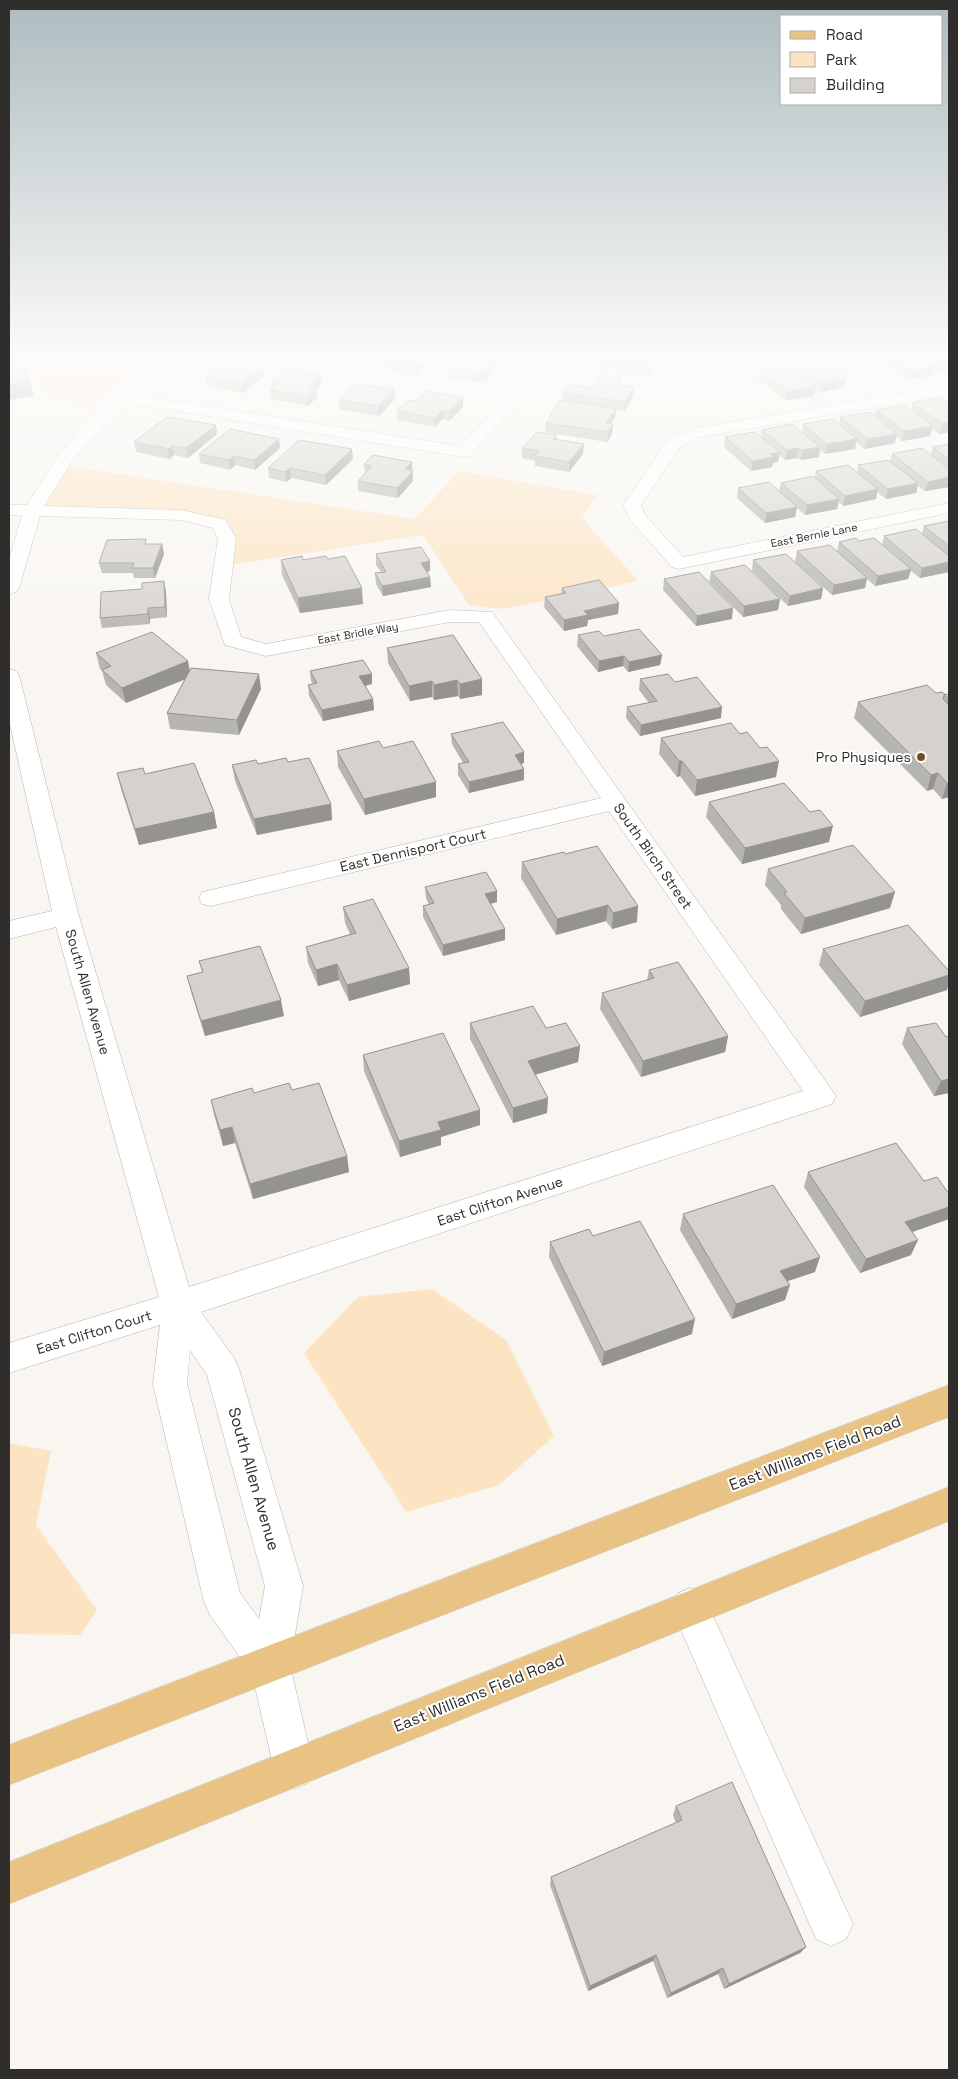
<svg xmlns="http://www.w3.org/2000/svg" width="958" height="2079" font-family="'Space Grotesk',sans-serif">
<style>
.green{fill:#fce4c3}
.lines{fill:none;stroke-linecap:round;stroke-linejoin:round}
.minor-casing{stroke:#b5b2ae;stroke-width:1}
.major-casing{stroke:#d1d1d1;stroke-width:1}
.minor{fill:#fff;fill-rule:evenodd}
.major{fill:#e9c383;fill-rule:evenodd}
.wall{fill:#b7b5b1}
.shaded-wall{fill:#959390}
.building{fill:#d5d2ce;stroke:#959390}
.poi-dot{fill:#6e5024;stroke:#fff;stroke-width:2}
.labels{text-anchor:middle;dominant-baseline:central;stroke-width:4;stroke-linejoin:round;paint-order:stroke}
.far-street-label{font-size:11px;fill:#2f2e2d;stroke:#fff}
.poi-label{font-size:14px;fill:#2f2e2d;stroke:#fff;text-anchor:end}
.street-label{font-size:14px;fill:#2f2e2d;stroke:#fff}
.near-street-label{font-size:16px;fill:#2f2e2d;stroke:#fff}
</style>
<rect width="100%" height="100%" fill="#f9f6f2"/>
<g class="green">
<path d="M33 362H145L90 403 46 396Z"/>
<path d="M708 362H759L742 368 702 367Z"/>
<path d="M60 465 415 519 459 471 597 495 582 518 638 581 505 609 469 605 423 535 224 566 220 524 181 515 33 510Z"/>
<path d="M432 1289 506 1340 554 1436 499 1485 406 1512 304 1353 358 1297Z"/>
<path d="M9 1443 51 1451 36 1525 97 1610 80 1635 9 1634Z"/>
</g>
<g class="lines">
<g class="minor-casing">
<g id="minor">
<path d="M160 362H176L135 395 460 446 539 362H554L470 456 464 457 126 403 74 458 44 506 181 510 226 520 236 539 229 599 241 637 266 644 450 610 492 612 836 1096 832 1104 201 1312 234 1358 239 1369 303 1586 290 1665 314 1769 308 1783 294 1789 280 1783 274 1769 252 1674 210 1615 204 1602 153 1384 160 1325 9 1373V1343L159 1297 56 927 9 939V921L52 911 9 720V669L16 671 19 675 79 916 189 1287 803 1091 609 811 211 906 202 904 199 898 202 892 211 890 601 798 479 622H450L266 656 225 645 209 599 218 539 213 528 181 520 40 516 19 588 16 592 9 594V559L22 516 9 515V505H27L61 451 116 395ZM190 1350 207 1375 265 1586 259 1619 240 1593 187 1384Z"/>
<path d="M837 362H853L897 394 949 385V395L700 437 689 441 679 448 641 505 645 515 683 557 949 503V513L679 569 672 567 631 521 623 505 667 441 677 435 697 428 881 397Z"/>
<path d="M690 1588 703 1594 846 1909 853 1924 846 1939 831 1946 816 1939 671 1607 677 1594Z"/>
</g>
</g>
<g class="major-casing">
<g id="major">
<path d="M949 1385V1417L9 1785V1745Z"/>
<path d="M949 1487V1521L9 1904V1862Z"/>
</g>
</g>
<use href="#minor" class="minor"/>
<use href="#major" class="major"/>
</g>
<g class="wall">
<path d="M321 362H357L352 366Z"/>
<path d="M376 362H429L413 376 391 372V369L377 367Z"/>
<path d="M450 362H495V370L484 383 447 378V368L450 365Z"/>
<path d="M600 362H653L654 365 653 374H618L617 370 601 371Z"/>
<path d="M881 362H949L940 373 935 370 934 375 907 380Z"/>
<path d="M799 366 845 386 820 393 815 389 814 396 786 400 757 378 759 369 798 373Z"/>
<path d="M321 375 322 384 316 389 317 397 308 406 271 399 270 390 272 388 271 382Z"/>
<path d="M205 376H264L242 393 206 386Z"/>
<path d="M621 385 633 396 625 411 616 410 615 418 611 424H613L612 434 607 442 545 432 546 423 562 401 563 393 593 388Z"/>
<path d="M394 389 395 399 379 416 340 410 339 400Z"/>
<path d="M416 401 463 407 449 421 443 419 435 427 397 420V411Z"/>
<path d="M949 401V432L939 434 932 429 930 436 902 441 896 436 895 443 865 449 856 442 855 449 825 454 820 450 819 457 801 460 797 458 785 460 779 455 778 462 773 463 772 467 751 471 724 447 725 437H761L762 430 802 432 803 424H839L840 417 874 416 876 410H911L912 403 948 404Z"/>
<path d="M216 425 217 434 188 458 174 455 169 459 136 452 134 442Z"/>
<path d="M557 435 556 439 584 444 583 454 569 472 535 466V461L522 458V448Z"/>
<path d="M949 444V487L925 491 918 486 916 493 886 499 877 492 876 499 843 506 839 502 837 509 805 515 797 508 795 517 765 523 737 498 738 488 779 491 781 483 815 478 816 471 857 472 858 465 890 461 892 454 931 455 933 447Z"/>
<path d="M280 448 255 470 235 465 230 470 200 463 199 454Z"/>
<path d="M353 459 326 485 291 478 287 482 269 478 268 468Z"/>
<path d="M364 464 412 470 413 481 398 498 358 491V481L365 473Z"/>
<path d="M949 521V572L920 578 911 571 908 579 875 586 867 579 865 588 832 595 795 562 797 551H837L839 542 859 541 882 544 884 536 922 534 924 526Z"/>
<path d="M146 544H162L164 554 155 578H134L133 573H102L99 563Z"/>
<path d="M376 554 430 561V571L427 572 431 587 383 596 376 584 375 573 381 572 376 565Z"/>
<path d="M328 559 363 604 300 613 282 575 281 560Z"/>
<path d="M753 560 823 588 821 599 788 606 752 571Z"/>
<path d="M711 572 780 599 778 610 743 617 709 582Z"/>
<path d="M664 579 732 619 696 626 663 590Z"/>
<path d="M164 581 166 592 167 617 150 619V624L102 628 100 618 142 589Z"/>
<path d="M562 588 619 603 618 614 588 620 587 626 564 631 544 607 545 597 561 594Z"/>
<path d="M578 635 604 636 662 655 660 665 628 672 623 666 598 672 577 646Z"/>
<path d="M387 648 482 679V695L460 699 458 696 434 700 432 697 410 701 388 663Z"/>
<path d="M96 653 190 670 261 689 239 735 170 729 167 713 185 679 126 703 106 685 102 671 100 669Z"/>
<path d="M310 671 372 684 365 686 373 699 374 710 323 721 309 696 308 685 313 684 311 681Z"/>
<path d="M640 679 721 718 640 736 626 718 627 707 649 703 639 690Z"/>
<path d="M936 693 946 695 949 694V797L942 799 933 789 927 791 854 718 858 702Z"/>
<path d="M451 734 524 763 521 764 524 769V780L469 793 458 775V764L463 763 452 744Z"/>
<path d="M661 738 776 777 695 796 680 776 677 777 659 754Z"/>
<path d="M383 748 436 797 365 815 338 767 337 751Z"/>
<path d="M288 762 331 804 332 820 257 835 235 781 232 765Z"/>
<path d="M117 773 145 774 214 812 217 828 139 845 121 789Z"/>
<path d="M709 802 829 842 742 864 706 817Z"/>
<path d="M565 854 637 922 612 929 606 921 556 935 521 878 522 862Z"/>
<path d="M768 869 890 908 801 934 781 909V905L765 885Z"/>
<path d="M425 887 497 891V902L490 904 505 929V940L443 956 423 917V906L429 905 426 898Z"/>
<path d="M343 907 409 968 410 984 349 1001 339 980 318 986 308 963 306 947 350 934 345 923Z"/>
<path d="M823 949 947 990 860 1017 819 965Z"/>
<path d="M199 961 284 1016 205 1036 191 992 187 976 202 972Z"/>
<path d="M649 970 728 1036 725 1052 641 1077 600 1009 602 993 647 980Z"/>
<path d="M470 1023 546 1028 580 1046 578 1062 535 1075 548 1098 547 1113 513 1123 470 1039Z"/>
<path d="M907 1028 946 1037 949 1093 934 1096 902 1044Z"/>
<path d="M363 1055 480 1110V1125L441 1137V1145L400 1157 364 1071Z"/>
<path d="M292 1090 347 1156 349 1172 253 1199 235 1143 223 1146 214 1115 211 1100 254 1093Z"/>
<path d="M808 1172 949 1219 912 1232 911 1255 860 1273 804 1187Z"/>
<path d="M683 1214 815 1272 787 1281 785 1300 732 1319 680 1230Z"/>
<path d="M593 1236 692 1334 602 1366 549 1257 550 1242Z"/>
<path d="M676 1806 806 1947 800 1953 724 1989 718 1974 667 1998 653 1961 588 1991 550 1885 551 1877 676 1823 673 1815Z"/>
</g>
<g class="shaded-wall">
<path d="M352 362H357L352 366Z"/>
<path d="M418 362H429L413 376V366Z"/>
<path d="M489 362H495V370L484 383V373Z"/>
<path d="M949 363V372L940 373 942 364Z"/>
<path d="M936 366 934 375 907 380 910 370Z"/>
<path d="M263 367 264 376 242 393 241 383Z"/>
<path d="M321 375 322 384 316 389 317 397 308 406 307 396 308 387Z"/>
<path d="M847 377 845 386 820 393 822 383Z"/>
<path d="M30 382 34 396 9 400V385Z"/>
<path d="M816 386 814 396 786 400 788 391Z"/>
<path d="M634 387 633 396 625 411V402Z"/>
<path d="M394 389 395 399 379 416 378 406Z"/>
<path d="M463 397V407L449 421V411Z"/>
<path d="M616 409 615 418 605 433 606 423Z"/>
<path d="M443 410V419L435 427V418Z"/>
<path d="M949 423V432L939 434 942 424Z"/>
<path d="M613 424 612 434 607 442 608 432Z"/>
<path d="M216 425 217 434 188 458 186 448Z"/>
<path d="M933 426 930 436 902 441 904 431Z"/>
<path d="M897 434 895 443 865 449 867 439Z"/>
<path d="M279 439 280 448 255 470 254 460Z"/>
<path d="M857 439 855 449 825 454 827 444Z"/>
<path d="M584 444 583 454 569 472V462Z"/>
<path d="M172 446 174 455 169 459 168 449Z"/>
<path d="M820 447 819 457 801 460 802 450Z"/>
<path d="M799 448 797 458 785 460 787 450Z"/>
<path d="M352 449 353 459 326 485 325 475Z"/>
<path d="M780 452 778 462 773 463 772 467 751 471 753 461 770 454Z"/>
<path d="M234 456 235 465 230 470 229 460Z"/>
<path d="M412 462 413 481 398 498 397 488 405 469Z"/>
<path d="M290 468 291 478 287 482 285 472Z"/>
<path d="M949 477V487L925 491 928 482Z"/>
<path d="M918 483 916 493 886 499 888 489Z"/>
<path d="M878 489 876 499 843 506 845 496Z"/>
<path d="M839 499 837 509 805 515 807 505Z"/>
<path d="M797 507 795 517 765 523 766 513Z"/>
<path d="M162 544 164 554 155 578 153 568Z"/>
<path d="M430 561V571L422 573 421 563Z"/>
<path d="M949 562V572L920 578 922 568Z"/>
<path d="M911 569 908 579 875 586 878 576Z"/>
<path d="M430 577 431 587 383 596 382 586Z"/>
<path d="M867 578 865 588 832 595 834 585Z"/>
<path d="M164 581 166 592 167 617 165 607Z"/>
<path d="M362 588 363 604 300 613 298 598Z"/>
<path d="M823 588 821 599 788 606 790 596Z"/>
<path d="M780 599 778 610 743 617 744 606Z"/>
<path d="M619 603 618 614 588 620 587 626 564 631V620L584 611Z"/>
<path d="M148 608 150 619V624L148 614Z"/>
<path d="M733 608 732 619 696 626 697 616Z"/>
<path d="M662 655 660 665 628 672 629 662Z"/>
<path d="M624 656 623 666 598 672 599 661Z"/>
<path d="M188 661 191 677 126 703 122 688Z"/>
<path d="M259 674 261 689 239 735 237 720Z"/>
<path d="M372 674V684L360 687 359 676Z"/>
<path d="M482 679V695L460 699V684Z"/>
<path d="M457 680 458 696 434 700V685Z"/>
<path d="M432 681V697L410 701 409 686Z"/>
<path d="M373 699 374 710 323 721 322 710Z"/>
<path d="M722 707 721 718 640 736 641 725Z"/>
<path d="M524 752V763L515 766V755Z"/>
<path d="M679 761H682L680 776 677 777Z"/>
<path d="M779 761 776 777 695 796 697 780Z"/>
<path d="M524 769V780L469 793V782Z"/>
<path d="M938 773 933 789 927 791 931 775Z"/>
<path d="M436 782V797L365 815 364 799Z"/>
<path d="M947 783H949V797L942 799Z"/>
<path d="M331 804 332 820 257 835 254 819Z"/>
<path d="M214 812 217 828 139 845 135 829Z"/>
<path d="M833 826 829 842 742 864 745 848Z"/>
<path d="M497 891V902L485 905V894Z"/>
<path d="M895 892 890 908 801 934 805 918Z"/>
<path d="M608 905 606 921 556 935 557 919Z"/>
<path d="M638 906 637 922 612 929 613 913Z"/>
<path d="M505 929V940L443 956V945Z"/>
<path d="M337 964 339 980 318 986 316 970Z"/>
<path d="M409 968 410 984 349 1001 347 985Z"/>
<path d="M949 975V983L947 990 860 1017 865 1001Z"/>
<path d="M281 1000 284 1016 205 1036 201 1021Z"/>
<path d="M728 1036 725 1052 641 1077 643 1061Z"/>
<path d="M580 1046 578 1062 527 1077 528 1061Z"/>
<path d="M949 1079V1093L934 1096 941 1081Z"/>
<path d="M548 1098 547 1113 513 1123V1108Z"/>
<path d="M480 1110V1125L441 1137V1145L400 1157 399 1141 438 1122Z"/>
<path d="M232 1127 235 1143 223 1146 220 1130Z"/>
<path d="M347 1156 349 1172 253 1199 250 1184Z"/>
<path d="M949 1207V1219L898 1237 905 1222Z"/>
<path d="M918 1240 911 1255 860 1273 866 1259Z"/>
<path d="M820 1257 815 1272 776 1285 780 1271Z"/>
<path d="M790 1285 785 1300 732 1319 736 1304Z"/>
<path d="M695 1319 692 1334 602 1366 604 1352Z"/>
<path d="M806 1947 800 1953 724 1989 729 1984Z"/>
<path d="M656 1955 653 1961 588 1991 590 1986Z"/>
<path d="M723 1968 718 1974 667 1998 671 1993Z"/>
</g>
<g class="building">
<path d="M225 362H237L263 367 241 383 205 376Z"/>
<path d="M392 362H418L413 366 391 363Z"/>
<path d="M453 362H494L484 373 447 368Z"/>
<path d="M618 362H653L654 365H619Z"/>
<path d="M826 362 847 377 822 383 799 366Z"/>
<path d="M897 362H930L936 366 910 370Z"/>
<path d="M939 362H949V363L942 364Z"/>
<path d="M786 364 816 386 788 391 759 369Z"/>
<path d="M25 365 30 382 9 385V368Z"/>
<path d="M286 369 321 375 308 387 316 388 307 396 270 390 278 383 271 382Z"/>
<path d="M601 376 622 379 619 385 634 387 625 402 563 393 568 385 593 388Z"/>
<path d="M355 384 394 389 378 406 339 400Z"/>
<path d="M427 391 463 397 449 411 443 410 435 418 397 411 409 400 416 401Z"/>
<path d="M940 398 949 405V423L942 424 912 403Z"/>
<path d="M560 400 616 409 606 423 613 424 608 432 546 423Z"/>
<path d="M904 405 933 426 904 431 876 410Z"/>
<path d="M870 412 897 434 867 439 840 417Z"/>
<path d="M167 417 216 425 186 448 172 446 168 449 134 442Z"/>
<path d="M833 419 857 439 827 444 803 424Z"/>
<path d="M792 424 820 447 802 450 799 448 787 450 762 430Z"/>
<path d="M230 429 279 439 254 460 234 456 229 460 199 454Z"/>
<path d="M537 432 557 435 553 439 584 444 569 462 535 456 539 451 522 448Z"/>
<path d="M755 432 780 452 770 454 774 457 753 461 725 437Z"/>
<path d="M299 440 352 449 325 475 290 468 285 472 268 468Z"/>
<path d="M949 444V460L933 447Z"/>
<path d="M922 448 949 469V477L928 482 892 454Z"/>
<path d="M373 455 412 462 405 469 413 471 397 488 358 481 372 466 364 464Z"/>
<path d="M888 460 918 483 888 489 858 465Z"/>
<path d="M848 465 878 489 845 496 816 471Z"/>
<path d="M813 476 839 499 807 505 781 483Z"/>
<path d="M769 482 797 507 766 513 738 488Z"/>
<path d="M949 521V546L924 526Z"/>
<path d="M916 529 949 556V562L922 568 884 536Z"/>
<path d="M856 538 859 541 874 538 911 569 878 576 839 542Z"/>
<path d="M146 539 145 544H162L153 568H132L134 563H99L107 540Z"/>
<path d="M830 545 867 578 834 585 797 551Z"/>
<path d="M421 547 430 561 421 563 430 577 382 586 375 573 386 572 376 554Z"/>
<path d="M786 554 823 588 790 596 753 560Z"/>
<path d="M302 556 303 560 326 556 328 559 345 556 362 588 298 598 281 560Z"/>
<path d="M745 565 780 599 744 606 711 572Z"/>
<path d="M699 572 733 608 697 616 664 579Z"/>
<path d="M599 580 619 603 584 611 588 615 564 620 545 597 566 593 562 588Z"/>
<path d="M164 581 165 607 148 608V614L100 618 101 592 142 589V583Z"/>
<path d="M639 629 662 655 629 662 624 656 599 661 578 635 599 631 604 636Z"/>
<path d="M152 632 188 661 122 688 102 670 111 666 96 653Z"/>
<path d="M453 635 482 679 460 684 457 680 434 685 432 681 409 686 387 648Z"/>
<path d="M363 660 372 674 359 676 373 699 322 710 308 685 317 683 310 671Z"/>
<path d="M191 668 259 674 237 720 167 713Z"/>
<path d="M668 674 675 682 697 677 722 707 641 725 627 707 657 701 640 679Z"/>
<path d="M927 685 936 693 942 692 946 695H944L943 699 949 705V783H947L938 773 931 775 858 702Z"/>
<path d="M949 694V699L944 695Z"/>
<path d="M503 722 524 752 515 755 524 769 469 782 458 764 469 762 451 734Z"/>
<path d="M731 723 740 734 747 732 760 748 767 747 779 761 697 780 682 761H679L661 738Z"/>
<path d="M379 741 383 748 413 741 436 782 364 799 337 751Z"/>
<path d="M286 758 288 762 309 758 331 804 254 819 232 765 256 760 258 764Z"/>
<path d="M194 763 214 812 135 829 117 773 143 768 145 774Z"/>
<path d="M784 783 810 812 820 810 833 826 745 848 709 802Z"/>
<path d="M853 845 895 892 805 918 784 893 787 892 768 869Z"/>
<path d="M597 846 638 906 613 913 608 905 557 919 522 862 564 852 565 854Z"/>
<path d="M486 872 497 891 485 894 505 929 443 945 423 906 434 903 425 887Z"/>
<path d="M373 899 409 968 347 985 337 964 316 970 306 947 356 933 343 907Z"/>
<path d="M908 925 949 971V975L865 1001 823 949Z"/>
<path d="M260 946 281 1000 201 1021 187 976 203 972 199 961Z"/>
<path d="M678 962 728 1036 643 1061 602 993 654 978 649 970Z"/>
<path d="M533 1006 546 1028 566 1023 580 1046 528 1061 548 1098 513 1108 470 1023Z"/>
<path d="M936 1023 946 1037 949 1036V1079L941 1081 907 1028Z"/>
<path d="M443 1033 480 1110 438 1122 441 1130 399 1141 363 1055Z"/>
<path d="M289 1083 292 1090 319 1083 347 1156 250 1184 232 1127 220 1130 211 1100 252 1088 254 1093Z"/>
<path d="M896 1143 924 1181 937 1177 949 1194V1207L905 1222 918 1240 866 1259 808 1172Z"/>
<path d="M773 1185 820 1257 780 1271 790 1285 736 1304 683 1214Z"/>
<path d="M640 1221 695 1319 604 1352 550 1242 589 1229 593 1236Z"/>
<path d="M732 1782 806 1947 729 1984 723 1968 671 1993 656 1955 590 1986 551 1877 682 1820 676 1806Z"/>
</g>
<linearGradient id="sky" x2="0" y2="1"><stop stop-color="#adbbbf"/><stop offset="0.55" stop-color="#fcfbf9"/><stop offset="1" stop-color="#fcfbf9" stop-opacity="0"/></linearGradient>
<rect width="958" height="653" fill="url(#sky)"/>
<circle class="poi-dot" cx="921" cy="757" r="5"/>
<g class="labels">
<g class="far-street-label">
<text transform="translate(814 535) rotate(-11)">East Bernie Lane</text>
<text transform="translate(358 633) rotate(-10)">East Bridle Way</text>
</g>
<g class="poi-label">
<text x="911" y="757">Pro Physiques</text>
</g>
<g class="street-label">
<text transform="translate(413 850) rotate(-13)">East Dennisport Court</text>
<text transform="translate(653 856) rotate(55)">South Birch Street</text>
<text transform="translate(88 992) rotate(74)">South Allen Avenue</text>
<text transform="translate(500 1201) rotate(-18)">East Clifton Avenue</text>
<text transform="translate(94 1332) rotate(-17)">East Clifton Court</text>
</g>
<g class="near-street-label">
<text transform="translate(815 1453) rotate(-21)">East Williams Field Road</text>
<text transform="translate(254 1479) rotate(74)">South Allen Avenue</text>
<text transform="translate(479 1693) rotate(-22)">East Williams Field Road</text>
</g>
</g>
<rect width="958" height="2079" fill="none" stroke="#2f2e2d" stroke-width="20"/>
<rect x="780" y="15" width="162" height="90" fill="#ffffff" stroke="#acabab"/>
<rect x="790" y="31" width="25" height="8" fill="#e9c383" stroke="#acabab"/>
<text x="826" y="40" font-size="15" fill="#2f2e2d">Road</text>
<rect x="790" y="52" width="25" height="15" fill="#fce4c3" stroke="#acabab"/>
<text x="826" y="65" font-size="15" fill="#2f2e2d">Park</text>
<rect x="790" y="78" width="25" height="15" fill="#d5d2ce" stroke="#acabab"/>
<text x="826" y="90" font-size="15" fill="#2f2e2d">Building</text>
</svg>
